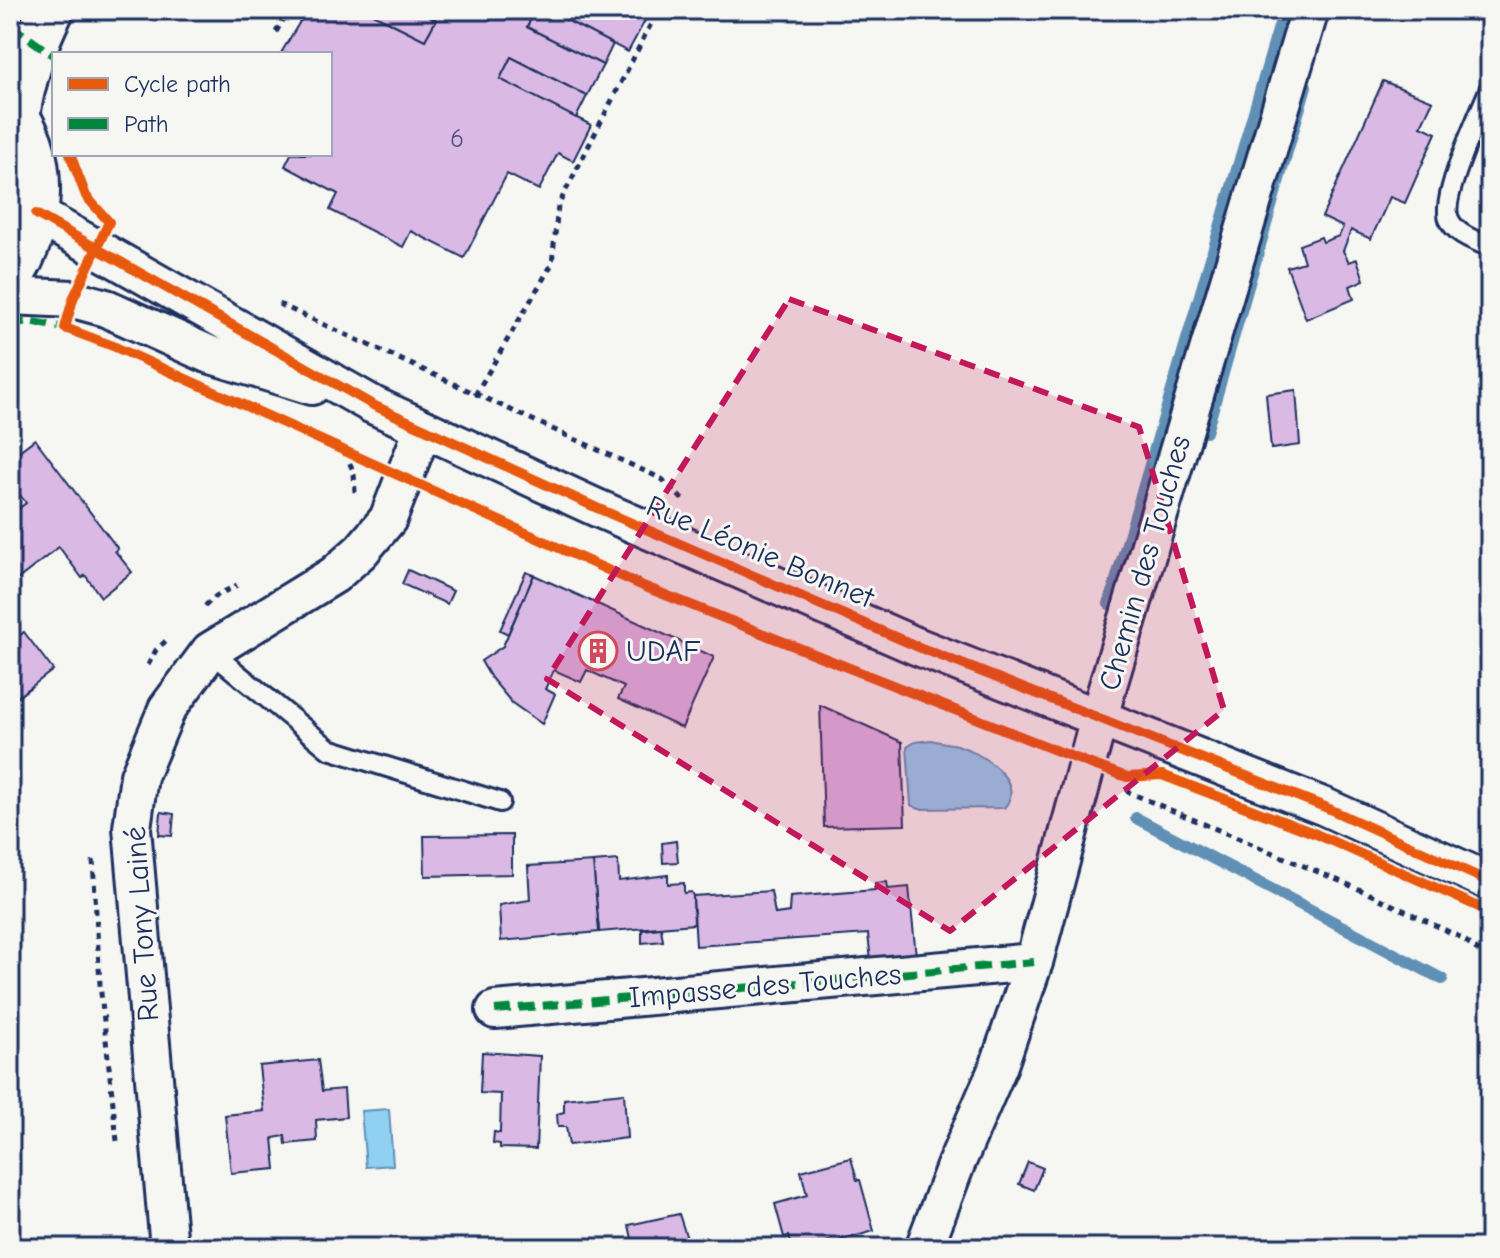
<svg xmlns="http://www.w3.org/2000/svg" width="1500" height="1258" font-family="'Comic Neue',sans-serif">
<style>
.water{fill:#90d1f1;stroke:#6190b6;stroke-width:2}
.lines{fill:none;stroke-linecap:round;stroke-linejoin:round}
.stream{stroke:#6190b6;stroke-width:12}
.building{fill:#dab9e5;stroke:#1b2f5e;stroke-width:2}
.lane-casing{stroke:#1b2f5e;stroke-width:24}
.street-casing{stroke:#1b2f5e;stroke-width:42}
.secondary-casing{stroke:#1b2f5e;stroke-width:50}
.path{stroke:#1b2f5e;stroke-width:5;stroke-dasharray:6 6;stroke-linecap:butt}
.lane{stroke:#f6f6f2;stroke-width:18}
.street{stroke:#f6f6f2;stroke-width:36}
.secondary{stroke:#f6f6f2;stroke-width:44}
.quiet{stroke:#00873e;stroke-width:8;stroke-dasharray:16 8;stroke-linecap:butt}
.cycleway-casing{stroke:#f6f6f2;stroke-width:15}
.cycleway{stroke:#e8590c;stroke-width:10}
.marked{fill:#c2185b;fill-opacity:0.2;stroke:#c2185b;stroke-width:6;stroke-dasharray:16 10;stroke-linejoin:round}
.labels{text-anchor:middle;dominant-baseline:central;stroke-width:6;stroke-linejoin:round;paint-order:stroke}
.number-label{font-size:26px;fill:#4b5280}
.street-label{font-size:30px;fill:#1b2f5e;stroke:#f6f6f2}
.poi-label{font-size:30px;fill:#1b2f5e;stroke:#f6f6f2;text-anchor:start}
</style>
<rect width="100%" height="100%" fill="#f6f6f2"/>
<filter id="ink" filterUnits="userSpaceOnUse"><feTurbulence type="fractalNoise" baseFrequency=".0125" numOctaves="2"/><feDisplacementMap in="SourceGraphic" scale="16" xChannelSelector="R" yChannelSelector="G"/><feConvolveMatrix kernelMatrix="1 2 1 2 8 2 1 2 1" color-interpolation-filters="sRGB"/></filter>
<g filter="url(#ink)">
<g class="water">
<path d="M931 740C939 742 948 743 957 745 979 752 1028 781 1004 808L919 809 911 805 907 747 915 742Z"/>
<path d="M389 1109 393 1165 366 1167 361 1111Z"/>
</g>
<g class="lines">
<g class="stream">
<path d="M1206 432 1306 86"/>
<path d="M1109 604 1284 10"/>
<path d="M1136 818 1442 979"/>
</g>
</g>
<g class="building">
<path d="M307 10H365L425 40 436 20 418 10H535L527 27 603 65 587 96 511 57 500 79 591 125 573 161 558 153 539 190 507 174 464 258 411 231 403 247 330 210 338 194 285 166 291 154H330V54L281 53Z"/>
<path d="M365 10H418L436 20 425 40Z"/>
<path d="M535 10H547L613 44 603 65 527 27Z"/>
<path d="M547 10H638L648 15 628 52Z"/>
<path d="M511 57 587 96 576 118 500 79Z"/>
<path d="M1383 81 1433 101 1421 126 1436 133 1405 203 1390 197 1371 239 1351 230 1343 251 1349 262 1357 259 1364 280 1350 286 1354 299 1306 319 1287 267 1304 262 1299 245 1321 237 1323 242 1339 236 1343 227 1322 217Z"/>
<path d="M1296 390 1300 445 1271 449 1266 394Z"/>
<path d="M35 439 118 549 115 551 132 572 101 597 85 575 82 578 59 547 13 583 10 579V515L26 503 10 482V458Z"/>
<path d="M408 570 453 591 447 604 402 584Z"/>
<path d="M526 572 534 575 508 634 500 630Z"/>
<path d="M534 575 714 657 682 728 618 699 624 687 587 670 581 682 554 670 545 689 555 694 542 724 512 703 491 678 481 661 503 646Z"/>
<path d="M24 632 53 670 10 703V643Z"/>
<path d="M820 705 902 742 905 825 824 827Z"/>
<path d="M161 812 174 814 172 836 159 835Z"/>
<path d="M512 835V874L425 876 424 836Z"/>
<path d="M676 841 678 862 663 863 662 843Z"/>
<path d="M618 860 619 881 668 875V884L684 883V893L691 892 693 896 694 924 599 932 593 862Z"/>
<path d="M593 862 599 932 501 941 499 905 530 900 528 866Z"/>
<path d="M887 882 888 889 909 887 916 956 871 961 868 934 696 946 693 896 771 891 775 914 789 912 790 897 875 890V883Z"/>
<path d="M661 928 663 941 642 943V930Z"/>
<path d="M10 1007H18L20 1052H10Z"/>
<path d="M482 1052 540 1056 536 1149 500 1148V1144L493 1143 494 1132 500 1133 501 1094 480 1093Z"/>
<path d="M318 1060 322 1091 344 1089 346 1117 316 1120 317 1141 286 1144 285 1136 273 1138 276 1169 231 1173 225 1115 264 1111 259 1066Z"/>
<path d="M624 1093 627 1138 569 1145 566 1127H558L557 1114 564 1112V1099Z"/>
<path d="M851 1158 857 1180H860L874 1231 831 1243 830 1241 805 1248H792L789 1236 784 1237 775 1204 807 1195 801 1171Z"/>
<path d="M1028 1162 1043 1168 1034 1190 1019 1184Z"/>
<path d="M679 1214 690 1248H634L629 1225Z"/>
</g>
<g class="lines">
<g class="lane-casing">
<g id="lane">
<path d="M1478 10 1490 15"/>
<path d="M1490 88C1480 113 1440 198 1449 219 1456 235 1475 240 1490 247"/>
<path d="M210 651 329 749 500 802"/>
</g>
</g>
<g class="street-casing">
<g id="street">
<path d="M36 214 373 405 597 508 916 646 1325 807 1490 882"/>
<path d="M10 296 73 299 106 308 208 354 312 386"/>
<path d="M495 1010 1034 962"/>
<path d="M169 1248 132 828 139 776 167 709 210 651 334 575 361 551 388 519 423 429"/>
<path d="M924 1248 956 1164 999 1065 1034 962 1106 692 1310 10"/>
</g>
</g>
<g class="secondary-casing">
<g id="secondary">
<path d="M10 108C49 156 43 228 10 277"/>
<path d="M17 116C23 77 33 45 51 10"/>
</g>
</g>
<g class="path">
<path d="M276 32 289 10"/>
<path d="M279 304 662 479 685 502"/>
<path d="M475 395 552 264 558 206 658 10"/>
<path d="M345 452 354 473 355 493"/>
<path d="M205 606 216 596 237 585"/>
<path d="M148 665 156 650 168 639"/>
<path d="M1127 777 1128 792 1361 890 1462 938 1490 960"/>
<path d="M93 860 100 984 117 1141"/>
</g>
<use href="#lane" class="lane"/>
<use href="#street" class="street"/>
<use href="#secondary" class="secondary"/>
<g class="quiet">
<path d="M10 25 54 56"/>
<path d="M10 326 27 321 65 328"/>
<path d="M495 1010 1034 962"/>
</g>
<g class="cycleway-casing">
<g id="cycleway">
<path d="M70 154 86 196 109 222 73 299 65 328 113 346 643 586 1088 763 1127 777 1162 775 1316 834 1490 912"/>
<path d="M36 214 373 405 597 508 916 646 1325 807 1490 882"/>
</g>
</g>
<use href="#cycleway" class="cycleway"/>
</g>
</g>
<path class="marked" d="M789 299 1139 427 1224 710 950 931 547 679Z"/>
<defs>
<g id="building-ring" transform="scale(2)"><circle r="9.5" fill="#f6f6f2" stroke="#d1495b" stroke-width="1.5"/><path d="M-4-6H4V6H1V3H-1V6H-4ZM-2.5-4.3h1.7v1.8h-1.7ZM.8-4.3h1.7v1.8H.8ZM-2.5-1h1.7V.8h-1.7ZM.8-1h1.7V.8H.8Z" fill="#d1495b"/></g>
</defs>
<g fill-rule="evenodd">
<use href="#building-ring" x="598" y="651"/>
</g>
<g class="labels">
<g class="number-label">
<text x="457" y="139">6</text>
</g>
<g class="street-label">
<text transform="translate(760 552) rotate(23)">Rue Léonie Bonnet</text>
<text transform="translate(1145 563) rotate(-74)">Chemin des Touches</text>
<text transform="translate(142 924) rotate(-94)">Rue Tony Lainé</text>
<text transform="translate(765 986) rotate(-5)">Impasse des Touches</text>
</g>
<g class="poi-label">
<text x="626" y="651">UDAF</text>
</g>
</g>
<rect width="1500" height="1258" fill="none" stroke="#f6f6f2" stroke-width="40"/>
<rect x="20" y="20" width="1460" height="1218" fill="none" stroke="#1b2f5e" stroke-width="3" filter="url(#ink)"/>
<rect x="52" y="52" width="280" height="104" fill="#f6f6f2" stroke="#9ea6b7" stroke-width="2"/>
<rect x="68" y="78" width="40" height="12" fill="#e8590c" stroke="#9ea6b7" stroke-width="2"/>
<text x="124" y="92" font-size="24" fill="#1b2f5e">Cycle path</text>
<rect x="68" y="118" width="40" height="12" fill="#00873e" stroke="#9ea6b7" stroke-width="2"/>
<text x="124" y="132" font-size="24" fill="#1b2f5e">Path</text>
</svg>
